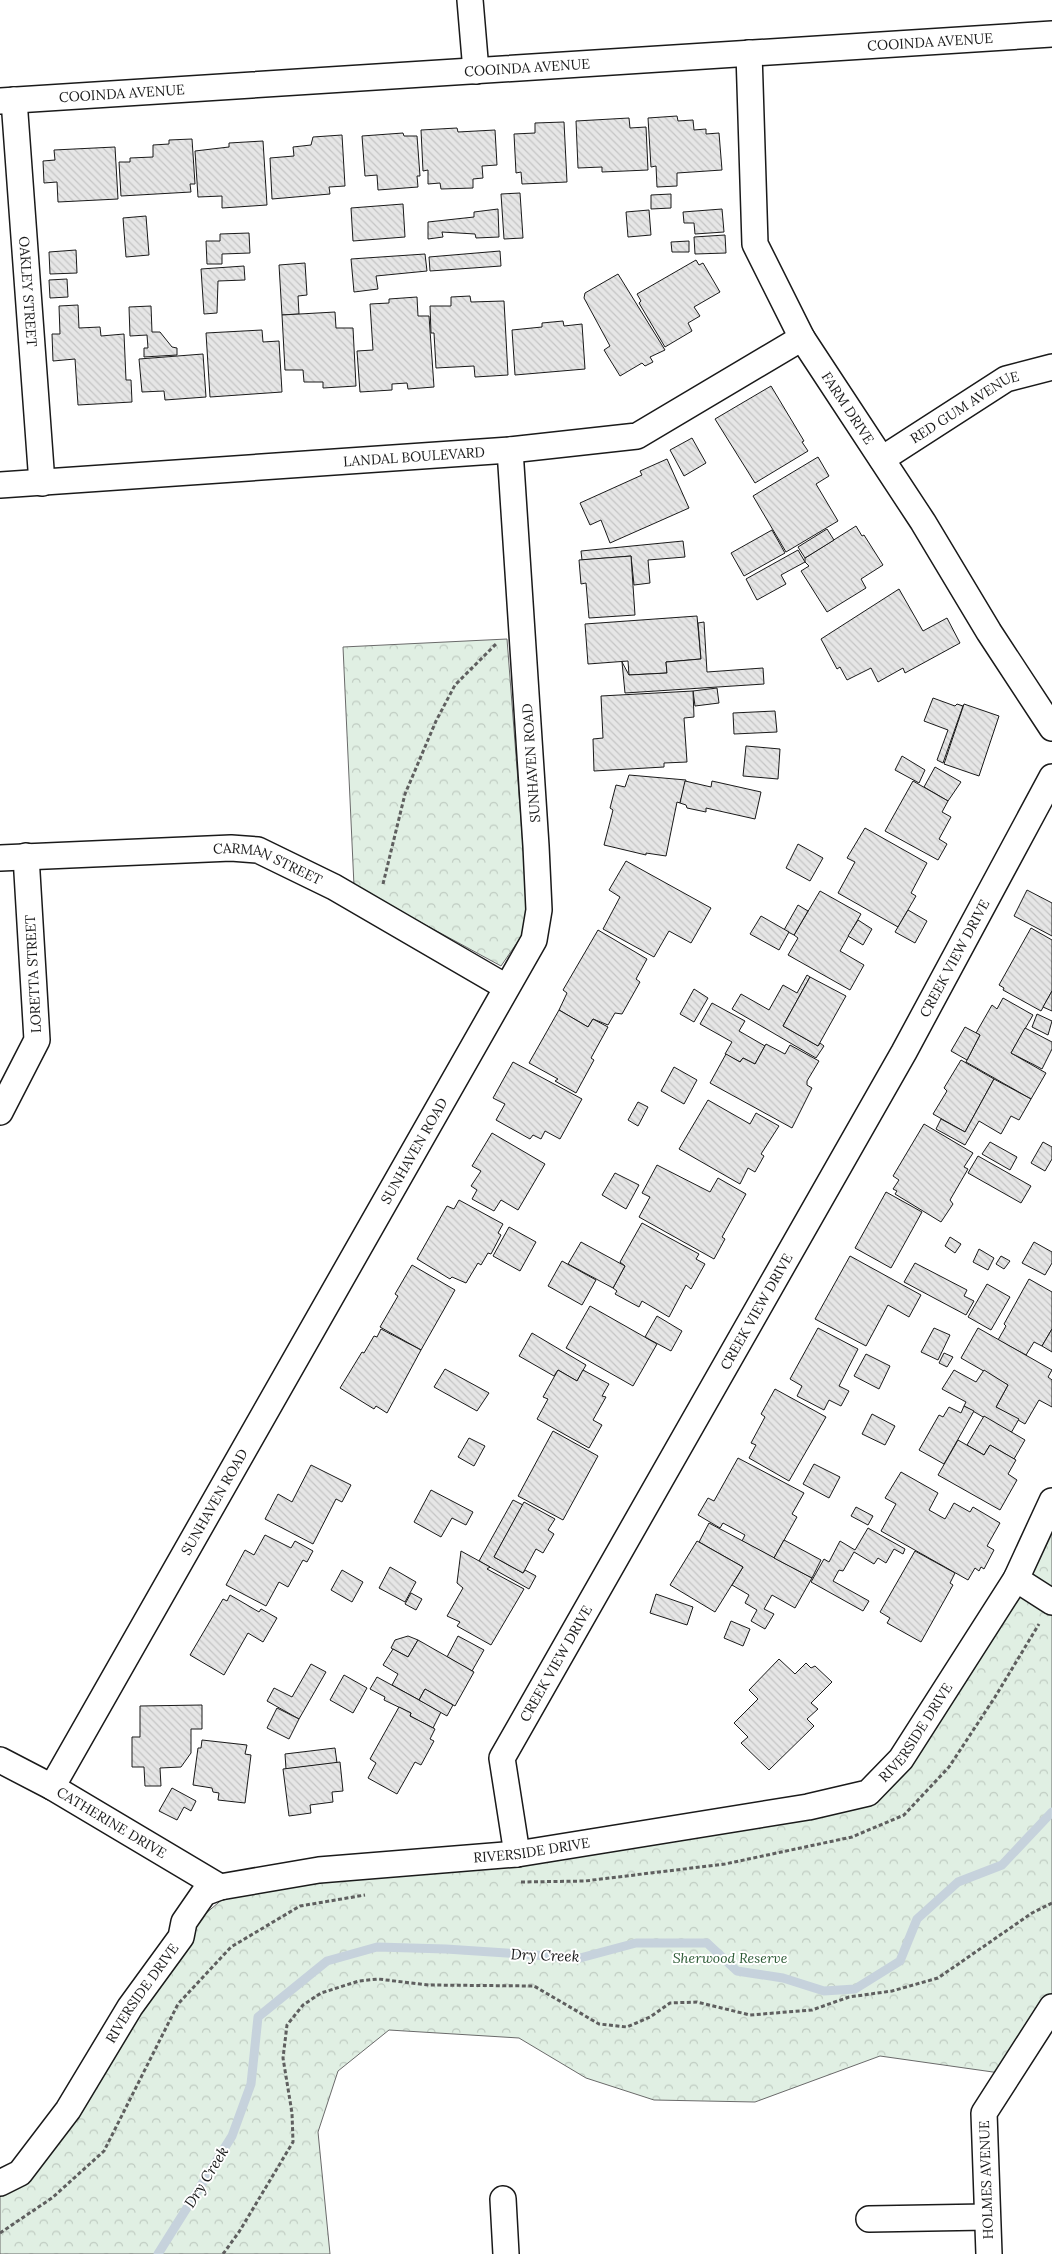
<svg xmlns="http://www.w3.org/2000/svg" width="1052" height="2254" font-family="Lora,serif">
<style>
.park{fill:url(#park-crowns);stroke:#6a6a6a}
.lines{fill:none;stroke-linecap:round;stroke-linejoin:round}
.stream{stroke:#c6d2dc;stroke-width:9}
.building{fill:url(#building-back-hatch);stroke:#1a1a1a}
.minor-casing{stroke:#1a1a1a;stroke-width:28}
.path{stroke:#5f5f5f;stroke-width:3;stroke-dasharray:4 2.5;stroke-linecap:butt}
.minor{stroke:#fff;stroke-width:25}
.labels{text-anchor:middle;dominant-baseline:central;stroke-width:4;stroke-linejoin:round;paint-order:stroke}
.street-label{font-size:14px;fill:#1a1a1a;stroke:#fff}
.park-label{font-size:14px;font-style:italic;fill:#2b5a34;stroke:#fff}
.water-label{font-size:15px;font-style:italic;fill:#1a1a1a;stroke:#fff}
</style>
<defs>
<pattern id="park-crowns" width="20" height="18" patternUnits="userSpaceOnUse" patternTransform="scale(1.25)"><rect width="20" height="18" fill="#e0efe3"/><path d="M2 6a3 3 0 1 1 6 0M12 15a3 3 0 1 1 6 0" fill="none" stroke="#c0ccc2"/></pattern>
<pattern id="building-back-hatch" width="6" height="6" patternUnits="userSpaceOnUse" patternTransform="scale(1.25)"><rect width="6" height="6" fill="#e6e6e6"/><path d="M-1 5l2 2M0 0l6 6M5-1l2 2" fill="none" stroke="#c5c5c5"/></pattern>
</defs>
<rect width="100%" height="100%" fill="#fff"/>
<g class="park">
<path d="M507 639 524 859 529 903 521 937 501 966 354 886 343 647Z"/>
<path d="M1052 1493V2010L1007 2074 880 2056 755 2102 654 2100 586 2078 519 2038 389 2030 338 2071 318 2132 330 2254H0V2183L191 1926 225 1897 868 1793 901 1759Z"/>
</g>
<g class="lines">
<path class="stream" d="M158 2254 232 2136 251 2084 258 2017 327 1961 377 1947 446 1949 580 1958 636 1943H707L737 1971 783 1978 824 1991 855 1989 900 1961 917 1919 958 1882 1002 1865 1052 1812"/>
</g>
<g class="building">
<path d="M677 116 678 121 693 120 694 130 706 129V134L719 133 722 170 677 173V186L657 187 656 166 651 167 648 118Z"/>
<path d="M629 118 630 128 646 127 648 170 602 172V167L578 168 576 121Z"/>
<path d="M564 122 567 182 522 184 521 172 516 173 514 134 535 133V123Z"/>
<path d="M457 128 458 132 495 130 497 165 482 166 483 178 473 179V188L441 189 440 183 428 184V170L423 171 421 130Z"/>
<path d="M403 133 404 136H417L420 176H417L418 187 378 190 377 175 365 176 362 136Z"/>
<path d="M342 135 345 186 329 187 330 194 272 199 270 158 294 156 293 147 311 145 313 137Z"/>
<path d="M192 139 195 184H190L191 192 121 196 119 162H130V158L153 157V145L169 144V140Z"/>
<path d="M263 141 267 205 222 208V196L198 197 195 151 229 147V143Z"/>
<path d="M115 147 118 199 58 202 57 182 44 183 43 161 55 160 54 150Z"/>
<path d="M520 193 523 238 504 239 501 194Z"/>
<path d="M671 194V208L651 209V195Z"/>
<path d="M403 204 405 237 353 241 351 208Z"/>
<path d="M498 209 499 237 476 238 475 234 442 232 443 237 428 239V222L474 217V212Z"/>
<path d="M722 209 724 232 695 234 694 223H684L683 212Z"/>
<path d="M649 210 651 235 628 237 626 212Z"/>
<path d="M146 216 149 255 126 257 123 218Z"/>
<path d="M249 233 250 253 222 254V264H207L206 241H220V234Z"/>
<path d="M725 235 726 253 695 254 694 237Z"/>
<path d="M689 241V252H672L671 242Z"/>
<path d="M76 250 77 273 50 274 49 252Z"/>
<path d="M500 251 501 266 430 271 429 257Z"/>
<path d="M425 254 427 271 376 276 378 289 354 292 351 259Z"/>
<path d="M696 260 699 265 703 263 720 292 694 307 700 316 688 323 692 331 665 347 639 303 641 301 637 294Z"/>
<path d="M305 263 307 295 298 296 299 314 282 315 279 265Z"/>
<path d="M244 266 245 280 218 281 217 313 204 314 201 269Z"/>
<path d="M618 274 665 350 650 357 653 362 645 366 642 363 620 376 604 350 610 346 584 298 585 293Z"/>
<path d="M67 279 68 297 50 298 49 280Z"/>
<path d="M470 296 471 302 504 301 508 375 475 377 474 366 436 368 434 333H431L430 306H451V297Z"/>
<path d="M417 297 418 316H429L434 387 408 389 407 383 392 384V390L360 392 357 351 373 350 370 304 389 303V299Z"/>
<path d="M78 305 79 328 100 327 101 336 124 334 126 380H131L132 402 78 405 75 359 53 361 52 334H60L59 306Z"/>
<path d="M151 306 152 332H160L172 347 177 348V355L144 357V348H148L147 335 130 336 129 307Z"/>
<path d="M335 312 336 328H353L356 386 323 388V382H304L303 370H285L282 315Z"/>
<path d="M563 321 564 326 582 324 585 369 515 375 512 330 542 327V323Z"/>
<path d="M262 330 263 342 279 341 282 392 210 397 206 333Z"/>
<path d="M203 354 206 397 165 400 164 391 142 392 139 359Z"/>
<path d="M771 386 804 441 802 442 808 451 755 483 715 419Z"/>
<path d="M692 438 706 463 684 476 670 450Z"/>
<path d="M818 457 829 476 816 484 838 521 786 552 753 496Z"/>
<path d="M667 459 689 508 610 543 601 520 590 525 580 503 642 475 640 471Z"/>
<path d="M856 526 862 536 864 535 883 565 861 579 866 588 827 612 801 571 809 566 805 562V558Z"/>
<path d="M827 529 834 540 805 558 798 547Z"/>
<path d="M772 530 785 553 744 576 731 553Z"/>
<path d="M683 541 685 557 648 560 650 583 634 585 631 556 582 560 581 551Z"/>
<path d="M798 550 805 562 781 575 786 584 757 600 746 579Z"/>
<path d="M631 556 635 615 589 618 586 583 581 584 579 560Z"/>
<path d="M899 589 923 631 947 618 960 643 905 673 903 668 878 682 871 668 847 680 840 667 837 669 821 639Z"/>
<path d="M697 616 701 659 666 662 667 673 629 675 628 661 588 664 585 624Z"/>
<path d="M704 622 707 672 763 668 764 684 625 693 622 662 629 675 667 673 666 662 701 659 698 623Z"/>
<path d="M717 688 719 703 695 706 693 691Z"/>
<path d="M693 691 694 717 684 718 687 762 664 763V767L594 771 593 739 603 738 601 696Z"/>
<path d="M933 698 955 706 957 704 963 706 943 763 937 760 948 730 924 721Z"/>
<path d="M964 704 999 716 979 776 944 764Z"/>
<path d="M775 711 777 732 734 734 733 713Z"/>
<path d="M746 746 780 749 778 779 743 776Z"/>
<path d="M902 756 925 770 919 783 895 770Z"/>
<path d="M935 767 961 782 948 801 924 787Z"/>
<path d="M629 775 686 780 680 803 677 802 666 856 646 853V855L604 845 613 810 610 808 616 785 625 787Z"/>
<path d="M685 781 711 787 712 781 761 792 755 819 706 808V812L687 808 686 805 680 803Z"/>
<path d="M913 781 948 801 942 812 951 817 939 839 947 844 938 860 885 831Z"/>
<path d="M865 828 927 863 911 893 916 896 898 927 838 893 855 862 847 858Z"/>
<path d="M798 844 823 858 810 881 786 868Z"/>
<path d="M626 861 711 908 691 943 669 931 654 957 603 929 620 897 609 890Z"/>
<path d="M1027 890 1052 903V936L1014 916Z"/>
<path d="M820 891 861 914 840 951 864 965 850 990 788 955 798 938 794 935Z"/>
<path d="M798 905 808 911 794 935 784 930Z"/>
<path d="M908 910 927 921 915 943 895 932Z"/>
<path d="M761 916 789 932 779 950 750 934Z"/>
<path d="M858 920 872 929 863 945 848 936Z"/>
<path d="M1031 928 1052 940V991L1041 1011 1003 990 1004 988 999 985Z"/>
<path d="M598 930 647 959 636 979 640 982 622 1014 615 1013 608 1025 593 1019 588 1027 559 1010 567 993 563 990Z"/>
<path d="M807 975 810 977 783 1026 818 1046 820 1043 824 1046 816 1058 732 1009 741 994 769 1010 783 985 797 993Z"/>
<path d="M810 977 846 996 818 1046 783 1026Z"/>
<path d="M694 989 708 998 694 1022 680 1014Z"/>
<path d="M1052 991V1011L1043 1007Z"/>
<path d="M1003 998 1033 1015 1011 1053 1046 1073 1031 1099 966 1062 980 1035 976 1033 992 1005 997 1009Z"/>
<path d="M712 1003 745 1021 739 1031 765 1046 755 1064 743 1058 740 1062 725 1054 732 1042 700 1024Z"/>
<path d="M559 1010 588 1027 593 1019 608 1027 591 1058 594 1060 576 1093 555 1081 558 1079 529 1063Z"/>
<path d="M1037 1014 1052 1021 1048 1035 1032 1027Z"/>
<path d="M965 1027 980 1035 967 1060 951 1051Z"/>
<path d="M1025 1028 1052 1042V1049L1042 1069 1011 1053Z"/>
<path d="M766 1044 785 1054 790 1045 819 1061 807 1081V1085L812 1088 792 1128 710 1083 726 1054 740 1062 743 1058 755 1064Z"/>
<path d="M961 1060 994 1079 965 1132 933 1114 947 1091 944 1088Z"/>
<path d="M513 1062 582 1099 560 1139 545 1131 541 1139 533 1135 530 1139 496 1120 505 1104 493 1098Z"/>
<path d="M674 1067 697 1080 684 1104 661 1091Z"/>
<path d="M994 1079 1031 1099 1019 1120 1011 1116 1001 1134 979 1121 965 1145 936 1129 941 1119 965 1132Z"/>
<path d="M708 1100 750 1124 756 1113 779 1126 761 1154 764 1156 755 1172 748 1168 740 1184 679 1149Z"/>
<path d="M638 1102 648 1107 638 1126 628 1120Z"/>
<path d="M924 1124 973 1153 964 1167 968 1169 950 1200 953 1204 941 1222 895 1194 897 1191 893 1189 899 1180 893 1176Z"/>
<path d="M492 1133 545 1164 518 1210 501 1200 494 1211 472 1199 477 1190 471 1186 481 1171 472 1166Z"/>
<path d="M990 1142 1017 1157 1010 1170 982 1154Z"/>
<path d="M1043 1142 1052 1147V1159L1045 1171 1031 1163Z"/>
<path d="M978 1156 1031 1186 1021 1203 968 1173Z"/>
<path d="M657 1165 710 1192 718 1178 746 1194 722 1237 725 1239 714 1259 639 1217 650 1197 642 1193Z"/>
<path d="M615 1173 639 1185 626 1209 602 1195Z"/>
<path d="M886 1192 922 1212 891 1268 855 1248Z"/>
<path d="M459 1200 503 1224 498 1233 501 1235 491 1254 488 1253 481 1265 478 1263 466 1283 452 1277 450 1279 417 1259 447 1206 454 1209Z"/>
<path d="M642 1223 699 1254 696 1259 705 1264 691 1289 686 1285 669 1317 642 1301 639 1307 615 1294 617 1291 613 1288 625 1266 620 1262Z"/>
<path d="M509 1227 536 1242 520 1271 493 1256Z"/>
<path d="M950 1237 961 1244 955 1253 945 1246Z"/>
<path d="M581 1242 625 1266 613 1288 568 1264Z"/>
<path d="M1034 1242 1052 1252V1263L1045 1275 1022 1263Z"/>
<path d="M979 1249 994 1258 988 1270 973 1262Z"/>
<path d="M850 1256 921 1295 909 1317 888 1305 866 1346 815 1319Z"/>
<path d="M1001 1256 1010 1261 1004 1269 996 1264Z"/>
<path d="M562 1261 596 1280 582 1305 548 1286Z"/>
<path d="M915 1263 967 1290 964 1296 974 1301 966 1315 904 1282Z"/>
<path d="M412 1265 455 1290 421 1350 380 1327 398 1296 395 1294Z"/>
<path d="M1029 1279 1052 1292V1329L1042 1346 1034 1342 1026 1355 998 1340 1006 1326 1004 1324Z"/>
<path d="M987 1284 1010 1297 991 1330 968 1317Z"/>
<path d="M590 1306 657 1344 633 1386 566 1348Z"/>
<path d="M657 1316 682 1331 671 1351 645 1337Z"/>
<path d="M818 1328 858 1349 839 1386 849 1391 841 1406 829 1400 824 1410 797 1396 802 1386 790 1379Z"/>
<path d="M934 1328 950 1335 938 1360 921 1352Z"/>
<path d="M978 1328 1052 1370 1048 1377 1052 1380V1407L1039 1400 1025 1424 996 1407 1008 1385 961 1358Z"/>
<path d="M381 1329 421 1350 387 1413 376 1406 374 1409 340 1388 362 1352 364 1353 374 1336 377 1337Z"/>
<path d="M1052 1329V1352L1042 1346Z"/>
<path d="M532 1333 586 1365 577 1381 558 1370 554 1376 519 1356Z"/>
<path d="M944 1353 953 1357 947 1367 939 1363Z"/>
<path d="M866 1354 890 1366 879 1389 854 1376Z"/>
<path d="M445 1369 489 1393 477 1411 434 1387Z"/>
<path d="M558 1370 577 1381 583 1370 609 1384 602 1396 606 1397 593 1420 602 1425 589 1448 537 1419 548 1399 543 1397Z"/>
<path d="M954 1370 976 1382 984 1370 1008 1385 996 1407 1019 1419 1011 1433 964 1406 966 1402 942 1389Z"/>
<path d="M775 1389 826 1417 789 1481 749 1458 756 1445 751 1443 765 1417 761 1414Z"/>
<path d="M964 1406 974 1411 944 1464 919 1450 939 1415 943 1417 949 1407 961 1413Z"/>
<path d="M872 1414 895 1426 885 1445 862 1434Z"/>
<path d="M984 1416 1025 1440 1014 1459 990 1445 984 1455 967 1445Z"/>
<path d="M553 1431 598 1456 563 1520 518 1496Z"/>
<path d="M469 1438 485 1446 474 1466 458 1457Z"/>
<path d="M958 1440 984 1455 990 1445 1016 1460 1008 1474 1017 1480 1000 1510 938 1475Z"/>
<path d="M738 1458 804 1493 792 1514 797 1517 774 1558 742 1541 745 1535 723 1523 720 1528 698 1515 708 1498 714 1501Z"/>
<path d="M814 1464 840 1477 829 1498 803 1484Z"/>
<path d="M311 1465 351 1485 342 1502 336 1499 313 1544 265 1519 278 1494 292 1502Z"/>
<path d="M901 1472 938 1493 929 1510 945 1519 954 1503 970 1512 973 1507 1000 1523 987 1546 994 1550 984 1569 981 1567 979 1571 975 1568 968 1580 881 1531 896 1504 885 1498Z"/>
<path d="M431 1490 473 1512 466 1525 452 1518 441 1537 414 1522Z"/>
<path d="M513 1500 523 1505 494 1557 523 1573 525 1570 536 1576 529 1589 479 1561Z"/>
<path d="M524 1502 555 1519 548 1530 554 1534 543 1553 536 1549 523 1573 494 1557Z"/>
<path d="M856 1507 873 1516 868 1525 851 1516Z"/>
<path d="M709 1523 812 1578 795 1608 772 1595 764 1609 774 1614 765 1629 751 1621 757 1610 745 1603 749 1595 732 1585 743 1567 699 1542Z"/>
<path d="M868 1528 905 1549 903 1554 894 1549 886 1563 878 1558 874 1564 854 1552 843 1571 839 1570 833 1581 869 1601 863 1611 811 1582 824 1559 829 1562 840 1541 855 1550Z"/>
<path d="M265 1535 291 1548 295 1541 313 1551 307 1562 303 1560 288 1587 279 1582 266 1606 226 1585 245 1550 254 1555Z"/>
<path d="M784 1540 821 1560 812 1578 774 1558Z"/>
<path d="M697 1541 743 1567 715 1612 670 1585Z"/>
<path d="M461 1551 490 1567 487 1569 524 1589 491 1645 457 1626 460 1622 447 1616 463 1588 457 1583Z"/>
<path d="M915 1551 955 1573 950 1583 953 1585 921 1642 887 1623 890 1618 880 1612Z"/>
<path d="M390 1567 416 1582 405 1602 379 1588Z"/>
<path d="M342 1570 363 1582 352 1602 331 1590Z"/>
<path d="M411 1593 422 1599 416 1610 405 1604Z"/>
<path d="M656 1594 693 1607 687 1625 650 1613Z"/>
<path d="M230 1595 259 1612 261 1609 277 1618 263 1642 248 1633 224 1675 190 1655 223 1599 227 1601Z"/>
<path d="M731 1621 750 1629 743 1646 724 1638Z"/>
<path d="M408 1636 418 1640 408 1657 391 1648 395 1640Z"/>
<path d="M458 1636 484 1650 472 1671 447 1657Z"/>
<path d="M418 1640 474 1672 455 1706 425 1689 419 1700 392 1685 398 1674 383 1665 393 1649 408 1657Z"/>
<path d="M779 1659 795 1674 806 1663 811 1668 815 1666 832 1682 811 1703 818 1709 807 1719 814 1726 769 1770 741 1743 748 1737 734 1723 758 1699 749 1690Z"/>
<path d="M311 1664 326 1672 299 1719 267 1701 274 1688 292 1697Z"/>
<path d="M344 1675 367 1688 353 1713 330 1700Z"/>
<path d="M377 1677 441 1712 433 1728 410 1716 411 1713 384 1700 385 1697 370 1689Z"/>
<path d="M425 1689 453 1705 447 1716 419 1700Z"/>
<path d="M202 1705V1729H191V1753L181 1767 160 1768 161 1786H145L144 1767H132V1737H140V1706Z"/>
<path d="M399 1707 411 1713 410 1716 435 1729 430 1739 434 1741 421 1765 415 1762 397 1794 368 1778 376 1763 370 1759Z"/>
<path d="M277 1708 299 1719 289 1739 267 1728Z"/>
<path d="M202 1740 247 1745 245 1754 251 1755 245 1803 218 1800 219 1793 213 1792 212 1788 193 1785 198 1748H201Z"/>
<path d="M335 1748 337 1763 286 1769 285 1754Z"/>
<path d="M340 1762 343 1791 332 1792 333 1802 310 1805 311 1813 289 1816 283 1769Z"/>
<path d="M172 1788 196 1801 191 1811 184 1807 177 1820 159 1811Z"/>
</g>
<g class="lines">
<g class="minor-casing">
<g id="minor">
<path d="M470 0 476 71"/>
<path id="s1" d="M749 53 755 244 802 338 923 522 989 632 1052 728"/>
<path id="s2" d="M14 100 42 483"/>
<path id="s3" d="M0 101 1052 34"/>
<path id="s4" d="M882 459 1006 379 1052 367"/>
<path id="s5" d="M0 485 510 450 637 436 802 338"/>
<path id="s6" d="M0 858 231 848 258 850 334 887 506 987"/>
<path d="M0 1112 37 1040 26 856"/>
<path d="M1016 1579 1052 1602"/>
<path id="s7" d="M0 1760 52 1787 220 1887"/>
<path id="s8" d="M52 1787 534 940 539 910 536 846 510 450"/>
<path id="s9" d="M517 1854 502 1758 904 1052 1052 777"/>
<path id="s10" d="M0 2183 20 2173 68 2110 130 2007 181 1937 184 1922 204 1893 220 1887 319 1870 517 1854 808 1807 868 1793 901 1759 1016 1579 1052 1501"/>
<path d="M503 2199 506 2254"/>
<path d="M869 2219 987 2217"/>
<path d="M989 2254 984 2113 1052 2007"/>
</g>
</g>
<g class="path">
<path d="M383 884 405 794 436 721 455 685 496 644"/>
<path d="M521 1882 585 1881 725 1864 852 1837 904 1815 949 1767 995 1697 1039 1624"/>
<path d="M0 2233 52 2198 104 2151 178 2004 231 1947 300 1906 365 1895"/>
<path d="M223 2254 239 2232 293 2142 292 2113 283 2058 287 2025 303 2005 321 1993 359 1981 378 1979 429 1985 534 1986 599 2024 627 2027 650 2017 670 2003 697 2002 750 2015 812 2010 849 1997 892 1991 938 1978 1032 1913 1052 1903"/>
</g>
<use href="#minor" class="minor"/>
</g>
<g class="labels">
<g class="street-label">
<text stroke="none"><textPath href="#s3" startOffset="932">COOINDA AVENUE</textPath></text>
<text stroke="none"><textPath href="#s3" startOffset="528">COOINDA AVENUE</textPath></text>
<text stroke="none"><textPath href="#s3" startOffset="122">COOINDA AVENUE</textPath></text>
<text stroke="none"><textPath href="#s2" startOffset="192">OAKLEY STREET</textPath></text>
<text stroke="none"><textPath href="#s1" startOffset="380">FARM DRIVE</textPath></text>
<text stroke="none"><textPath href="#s4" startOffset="98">RED GUM AVENUE</textPath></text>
<text stroke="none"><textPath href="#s5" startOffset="415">LANDAL BOULEVARD</textPath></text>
<text transform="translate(531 763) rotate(-94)">SUNHAVEN ROAD</text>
<text stroke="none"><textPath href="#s6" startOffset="271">CARMAN STREET</textPath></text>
<text stroke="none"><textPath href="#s9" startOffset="1016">CREEK VIEW DRIVE</textPath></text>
<text transform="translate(33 974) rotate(-93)">LORETTA STREET</text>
<text stroke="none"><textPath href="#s8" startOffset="732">SUNHAVEN ROAD</textPath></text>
<text stroke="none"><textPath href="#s9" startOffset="611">CREEK VIEW DRIVE</textPath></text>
<text stroke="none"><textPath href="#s8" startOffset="328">SUNHAVEN ROAD</textPath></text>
<text stroke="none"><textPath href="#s9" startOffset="206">CREEK VIEW DRIVE</textPath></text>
<text stroke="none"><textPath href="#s10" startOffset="1109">RIVERSIDE DRIVE</textPath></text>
<text stroke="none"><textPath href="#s7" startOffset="128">CATHERINE DRIVE</textPath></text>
<text stroke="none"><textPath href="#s10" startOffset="690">RIVERSIDE DRIVE</textPath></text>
<text stroke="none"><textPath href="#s10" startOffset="240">RIVERSIDE DRIVE</textPath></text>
<text transform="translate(986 2180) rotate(-92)">HOLMES AVENUE</text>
</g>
<g class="park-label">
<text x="730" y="1958">Sherwood Reserve</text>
</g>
<g class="water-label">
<text transform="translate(545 1955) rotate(2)">Dry Creek</text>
<text transform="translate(206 2177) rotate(-58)">Dry Creek</text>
</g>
</g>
</svg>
